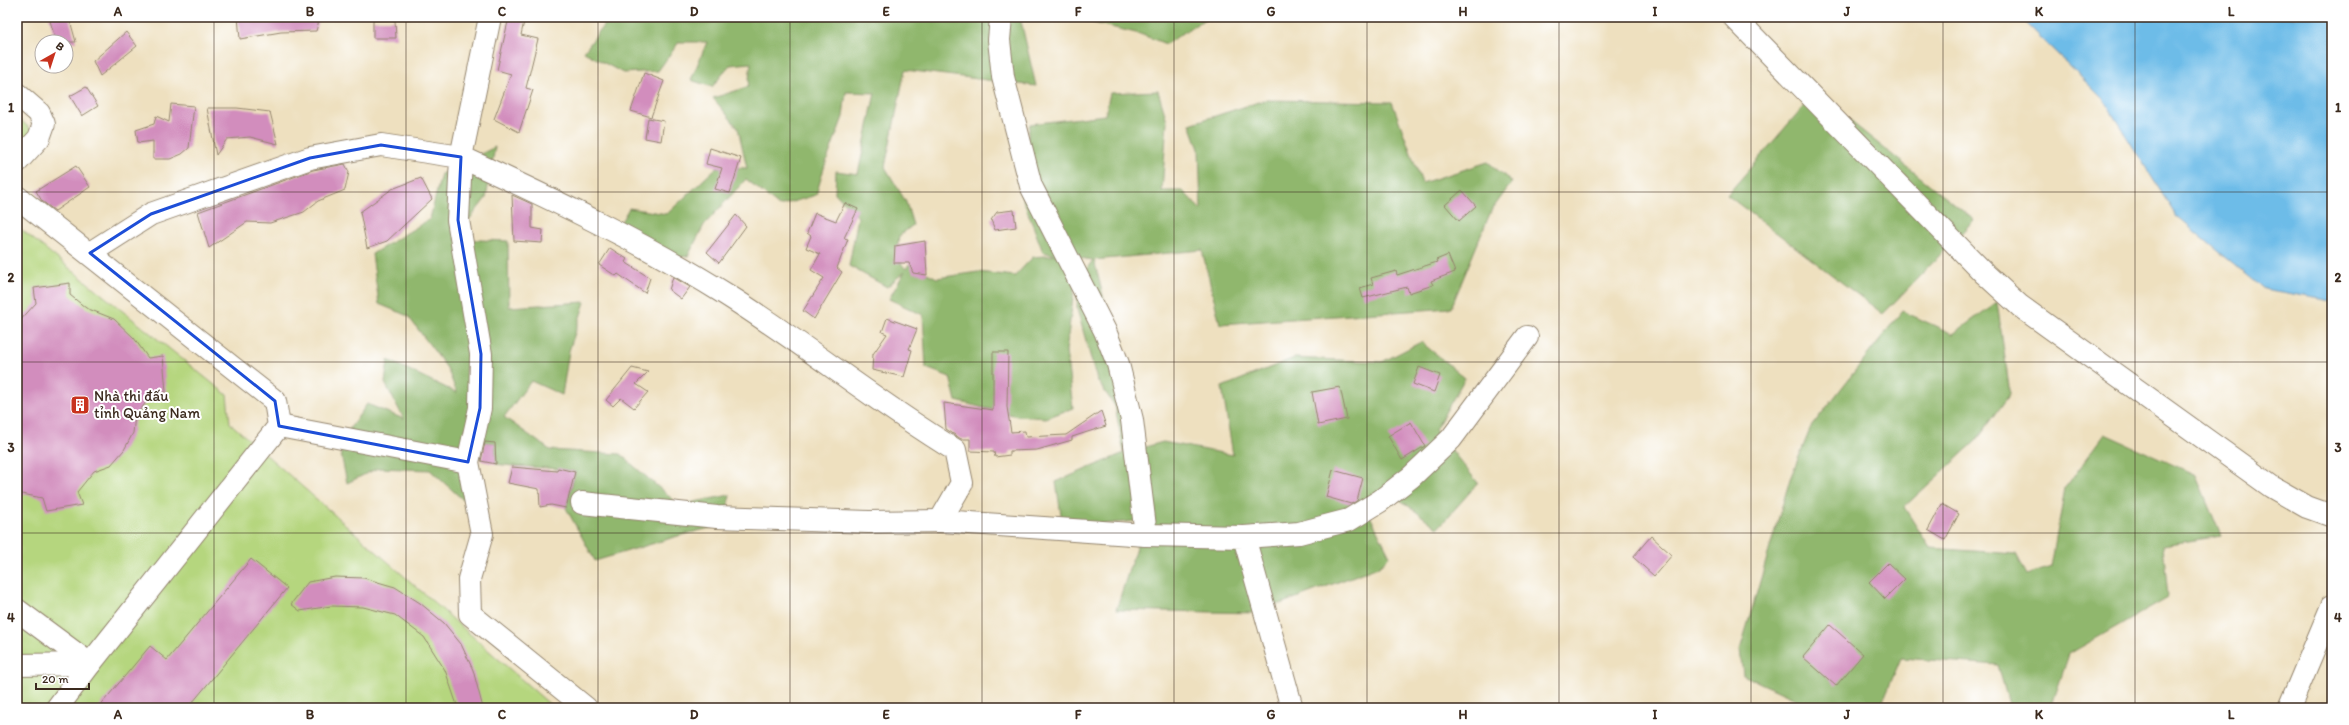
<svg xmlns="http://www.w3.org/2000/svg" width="2349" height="725" font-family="Itim,sans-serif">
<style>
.green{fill:#b5d67e;stroke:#78804e}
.forest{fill:#90b76d;stroke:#667046}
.water{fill:#6dbce8;stroke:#547383}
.building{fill:#d28dbd}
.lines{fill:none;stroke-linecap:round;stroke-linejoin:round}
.minor-casing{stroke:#94856e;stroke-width:24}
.minor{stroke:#fff;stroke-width:22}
.marked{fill:none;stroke:#1d4ed8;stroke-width:3;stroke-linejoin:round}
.grid{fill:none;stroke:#3b2a1e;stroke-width:1;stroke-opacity:0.55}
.labels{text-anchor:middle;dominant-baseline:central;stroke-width:4;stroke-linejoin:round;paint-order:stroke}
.poi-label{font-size:15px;fill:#3b2a1e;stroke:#fff;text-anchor:start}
.neatline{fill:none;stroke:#3b2a1e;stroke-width:1.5}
.grid-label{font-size:13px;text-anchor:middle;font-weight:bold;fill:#3b2a1e}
</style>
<rect width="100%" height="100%" fill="#fff"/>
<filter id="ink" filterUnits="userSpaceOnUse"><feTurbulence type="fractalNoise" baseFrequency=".025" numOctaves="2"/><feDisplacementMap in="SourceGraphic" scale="8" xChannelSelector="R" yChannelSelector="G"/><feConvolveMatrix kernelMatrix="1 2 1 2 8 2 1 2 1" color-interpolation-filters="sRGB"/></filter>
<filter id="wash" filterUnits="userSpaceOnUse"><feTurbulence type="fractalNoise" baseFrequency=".012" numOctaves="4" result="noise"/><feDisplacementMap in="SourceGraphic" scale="16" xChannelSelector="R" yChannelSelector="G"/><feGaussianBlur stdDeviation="0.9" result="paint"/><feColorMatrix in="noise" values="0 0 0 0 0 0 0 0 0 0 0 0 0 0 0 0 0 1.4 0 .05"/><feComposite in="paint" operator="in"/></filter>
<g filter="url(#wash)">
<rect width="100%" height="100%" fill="#eee0bf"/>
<g class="green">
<path d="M17 117 35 133 17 151Z"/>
<path d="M17 226 227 395 230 423 554 708H17Z"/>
</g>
<g class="forest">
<path d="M605 17H1020L1036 86 905 70 885 167 906 202 913 225 899 236 896 258 906 269 909 264 937 278 978 272 1015 276 1033 257 1056 255 1043 252 1019 189 1030 124 1105 115 1110 93 1158 91 1167 121 1162 191H1183L1201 210 1199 149 1190 124 1265 100 1392 102 1422 183 1488 162 1512 182 1491 211 1451 308 1220 324 1202 250 1094 260 1131 406V434L1124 453 1163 442 1233 455 1222 387 1294 358 1382 362 1421 342 1465 378 1435 430 1478 483 1438 528 1395 496 1369 514 1390 556 1378 567 1256 613 1116 610 1145 520 1063 528 1056 482 1124 453 1115 406 1097 380 1077 309 1078 281 1093 260 1059 255 1076 276 1066 351 1073 408 1046 418 1017 416 956 401 950 377 926 368 923 315 889 299 905 271 887 287 849 266 858 217 835 193 836 171 858 174 875 93 846 92 843 117 825 165 816 195 779 206 746 179 704 225 688 256 652 262 611 239 629 208 667 214 717 167 747 168 738 128 713 98 748 87 751 63 730 65 712 87 691 80 707 42H679L658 71 623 73 584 52 608 19Z"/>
<path d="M1069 17H1208L1166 44 1140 34Z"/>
<path d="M1815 93 1974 220 1883 314 1727 195Z"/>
<path d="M495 147 486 198 454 239 508 241 509 307 585 302 569 351 562 395 531 381 504 417 550 450 620 454 679 505 730 495 725 524 678 536 595 561 566 508 575 472C549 466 522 468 496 464L495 443 467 442 471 507 430 470 378 468 347 483 339 444 367 404 404 419 385 383 388 360 457 393 447 368 408 316 379 304 372 254 430 219 441 174Z"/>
<path d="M1997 302 2010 394 1977 440 1904 507 1930 548 2016 554 2027 575 2051 567 2065 488 2105 434 2196 475 2221 536 2163 545 2168 597 2069 654 2051 708H2010L1998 665 1901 658 1880 708H1815L1743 675 1740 650 1790 479 1811 427 1902 311 1953 334Z"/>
</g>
<path class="water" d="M2020 17H2332V301L2264 289 2176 216 2103 99Z"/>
<g id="blocks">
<g class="building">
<path d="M49 17H69L76 42H56Z"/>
<path d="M238 17H320L316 31 281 32 240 39Z"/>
<path d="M509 17H525L521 35 538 39 526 88 533 90 519 132 494 119 511 74 497 70Z"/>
<path d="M373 20H395L396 38H373Z"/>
<path d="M126 32 137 46 100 76 93 61Z"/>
<path d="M644 73 664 81 651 117 631 111Z"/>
<path d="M86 87 98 106 82 116 70 96Z"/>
<path d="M171 104 194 106 189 148 182 154 170 159H153V141L138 143 136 130 154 124 156 116 169 122Z"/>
<path d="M207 108H237L270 112 278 144 250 137 227 139 216 155Z"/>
<path d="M648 118 664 121 661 141 645 138Z"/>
<path d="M710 148 741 158 730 193 715 189 722 168 706 164Z"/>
<path d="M345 164 349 172 345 190 318 201 304 212 270 223 247 222 209 248 198 212 313 170Z"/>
<path d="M76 166 90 187 55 211 42 201 36 191Z"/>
<path d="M421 178 432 199 387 241 367 248 360 212 392 189Z"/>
<path d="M1462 190 1476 206 1459 221 1445 205Z"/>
<path d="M512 195 532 204V228L543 230 542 243 514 241Z"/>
<path d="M845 203 858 209 844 238 848 239 837 268 842 272 814 319 803 311 824 278 811 270 820 254 806 248 811 236 807 233 815 213 836 221Z"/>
<path d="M1014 210 1016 227 995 230 991 220 997 212Z"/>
<path d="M736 215 746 226 719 263 707 252Z"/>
<path d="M925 241 927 275 913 273 909 263H894L895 246Z"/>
<path d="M610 248 627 259 625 262 650 278 645 293 618 274 616 276 599 265Z"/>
<path d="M1448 255 1455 272 1431 281 1433 285 1409 293 1407 287 1363 298 1360 288 1373 284 1371 278 1396 271 1397 275 1437 262 1436 260Z"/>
<path d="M673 277 690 287 681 299 669 290Z"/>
<path d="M70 283V295L86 308 114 319 134 338 148 358 163 356 166 392 153 394 135 416 133 433 124 450 111 465 94 471 77 492 82 505 46 511 42 498 17 493V324L36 303 34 288Z"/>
<path d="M887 318 917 329 909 349 912 350 904 377 872 370 873 354 887 334 882 332Z"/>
<path d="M993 352H1008L1007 407 1011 432 1025 431 1026 437 1066 435 1101 411 1106 426 1072 437V440L1037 450 1010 451V455L995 457 994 452 970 451V439H961L946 429 944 403 993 410Z"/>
<path d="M1419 367 1440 375 1434 392 1413 384Z"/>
<path d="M632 368 648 372 636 384 648 392 634 408 621 398 613 406 606 400Z"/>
<path d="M1340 387 1347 419 1318 425 1312 392Z"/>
<path d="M1411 422 1425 446 1402 460 1388 436Z"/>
<path d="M485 442 495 443 496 464 481 461Z"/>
<path d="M512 467 557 471 558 468 575 472 566 508 551 505 540 507 539 489 508 483Z"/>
<path d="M1333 470 1363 478 1357 501 1351 504 1326 497Z"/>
<path d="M1942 504 1959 514 1945 540 1928 530Z"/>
<path d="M1651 536 1672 555 1654 576 1633 557Z"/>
<path d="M251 559 287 588 188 708H98L150 646 167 660Z"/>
<path d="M1888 563 1905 579 1885 599 1869 582Z"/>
<path d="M335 577 364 578 395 587 420 603 444 623 461 644 473 670 483 708H458L445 670 424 637 395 615 363 607 331 606 300 611 291 604 308 582Z"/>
<path d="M1830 625 1863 654 1836 686 1803 657Z"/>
</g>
</g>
</g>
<g filter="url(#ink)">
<use href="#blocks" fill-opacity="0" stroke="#94856e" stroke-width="1"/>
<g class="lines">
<g class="minor-casing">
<g id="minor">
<path d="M490 17 461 157C552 199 643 242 727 295 805 344 876 402 955 450L962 483 940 521 1146 535 1244 537 1292 708"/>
<path d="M1001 17 999 40 1003 77 1031 186 1105 331 1118 364 1132 420 1146 535"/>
<path d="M1734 17 1985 274 2020 306 2272 487 2307 507 2332 516"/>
<path d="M17 94 39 113 44 124 39 138 17 162"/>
<path d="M17 197 275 401 279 426 90 664 17 665"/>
<path d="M90 253 151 214 310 158 381 145 461 157 458 220 481 354 480 408 468 462 482 534 469 579 470 614 586 708"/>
<path d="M279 426 468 462"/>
<path d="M582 503 717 517 869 522 940 521"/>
<path d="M1244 537 1299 533 1349 520 1380 501 1411 477 1451 439 1527 337"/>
<path d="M17 610 90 664 57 708"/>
<path d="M2289 708 2332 606"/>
</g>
</g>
<use href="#minor" class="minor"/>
</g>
</g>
<path class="marked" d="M381 145 461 157 458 220 481 354 480 408 468 462 279 426 275 401 90 253 151 214 310 158Z"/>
<path class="grid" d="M214 17V708M406 17V708M598 17V708M790 17V708M982 17V708M1174 17V708M1367 17V708M1559 17V708M1751 17V708M1943 17V708M2135 17V708M17 192H2332M17 362H2332M17 533H2332"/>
<defs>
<g id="building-square" transform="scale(1)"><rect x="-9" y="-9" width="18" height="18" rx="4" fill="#c8321e" stroke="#fff"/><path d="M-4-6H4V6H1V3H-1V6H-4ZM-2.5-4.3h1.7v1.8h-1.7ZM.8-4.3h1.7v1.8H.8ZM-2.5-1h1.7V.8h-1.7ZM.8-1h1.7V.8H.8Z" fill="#fff"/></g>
</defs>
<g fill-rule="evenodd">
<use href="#building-square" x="80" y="405"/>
</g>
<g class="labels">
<g class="poi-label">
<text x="94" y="396">Nhà thi đấu<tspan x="94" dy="17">tỉnh Quảng Nam</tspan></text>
</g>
</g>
<rect width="2349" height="725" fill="none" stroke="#fff" stroke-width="44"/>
<g transform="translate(54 54) rotate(39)"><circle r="19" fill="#ffffff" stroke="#b1aaa5"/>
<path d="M0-3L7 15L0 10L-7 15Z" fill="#c8321e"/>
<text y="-6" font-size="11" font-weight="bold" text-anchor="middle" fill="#3b2a1e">B</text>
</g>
<path d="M36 683v6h53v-6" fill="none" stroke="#3b2a1e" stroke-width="2"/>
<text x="42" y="683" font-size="12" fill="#3b2a1e" stroke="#ffffff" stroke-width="3" paint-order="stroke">20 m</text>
<rect x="22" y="22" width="2305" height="681" class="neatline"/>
<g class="grid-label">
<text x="118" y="16">A</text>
<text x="310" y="16">B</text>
<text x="502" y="16">C</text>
<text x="694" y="16">D</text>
<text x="886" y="16">E</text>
<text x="1078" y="16">F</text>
<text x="1271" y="16">G</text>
<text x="1463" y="16">H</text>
<text x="1655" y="16">I</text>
<text x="1847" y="16">J</text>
<text x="2039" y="16">K</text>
<text x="2231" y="16">L</text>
<text x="11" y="112">1</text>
<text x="2338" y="112">1</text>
<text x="11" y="282">2</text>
<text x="2338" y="282">2</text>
<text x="11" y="452">3</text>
<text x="2338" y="452">3</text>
<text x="11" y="622">4</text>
<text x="2338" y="622">4</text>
<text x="118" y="719">A</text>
<text x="310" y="719">B</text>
<text x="502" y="719">C</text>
<text x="694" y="719">D</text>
<text x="886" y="719">E</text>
<text x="1078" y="719">F</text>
<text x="1271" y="719">G</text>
<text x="1463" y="719">H</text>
<text x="1655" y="719">I</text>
<text x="1847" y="719">J</text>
<text x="2039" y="719">K</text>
<text x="2231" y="719">L</text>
</g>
</svg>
